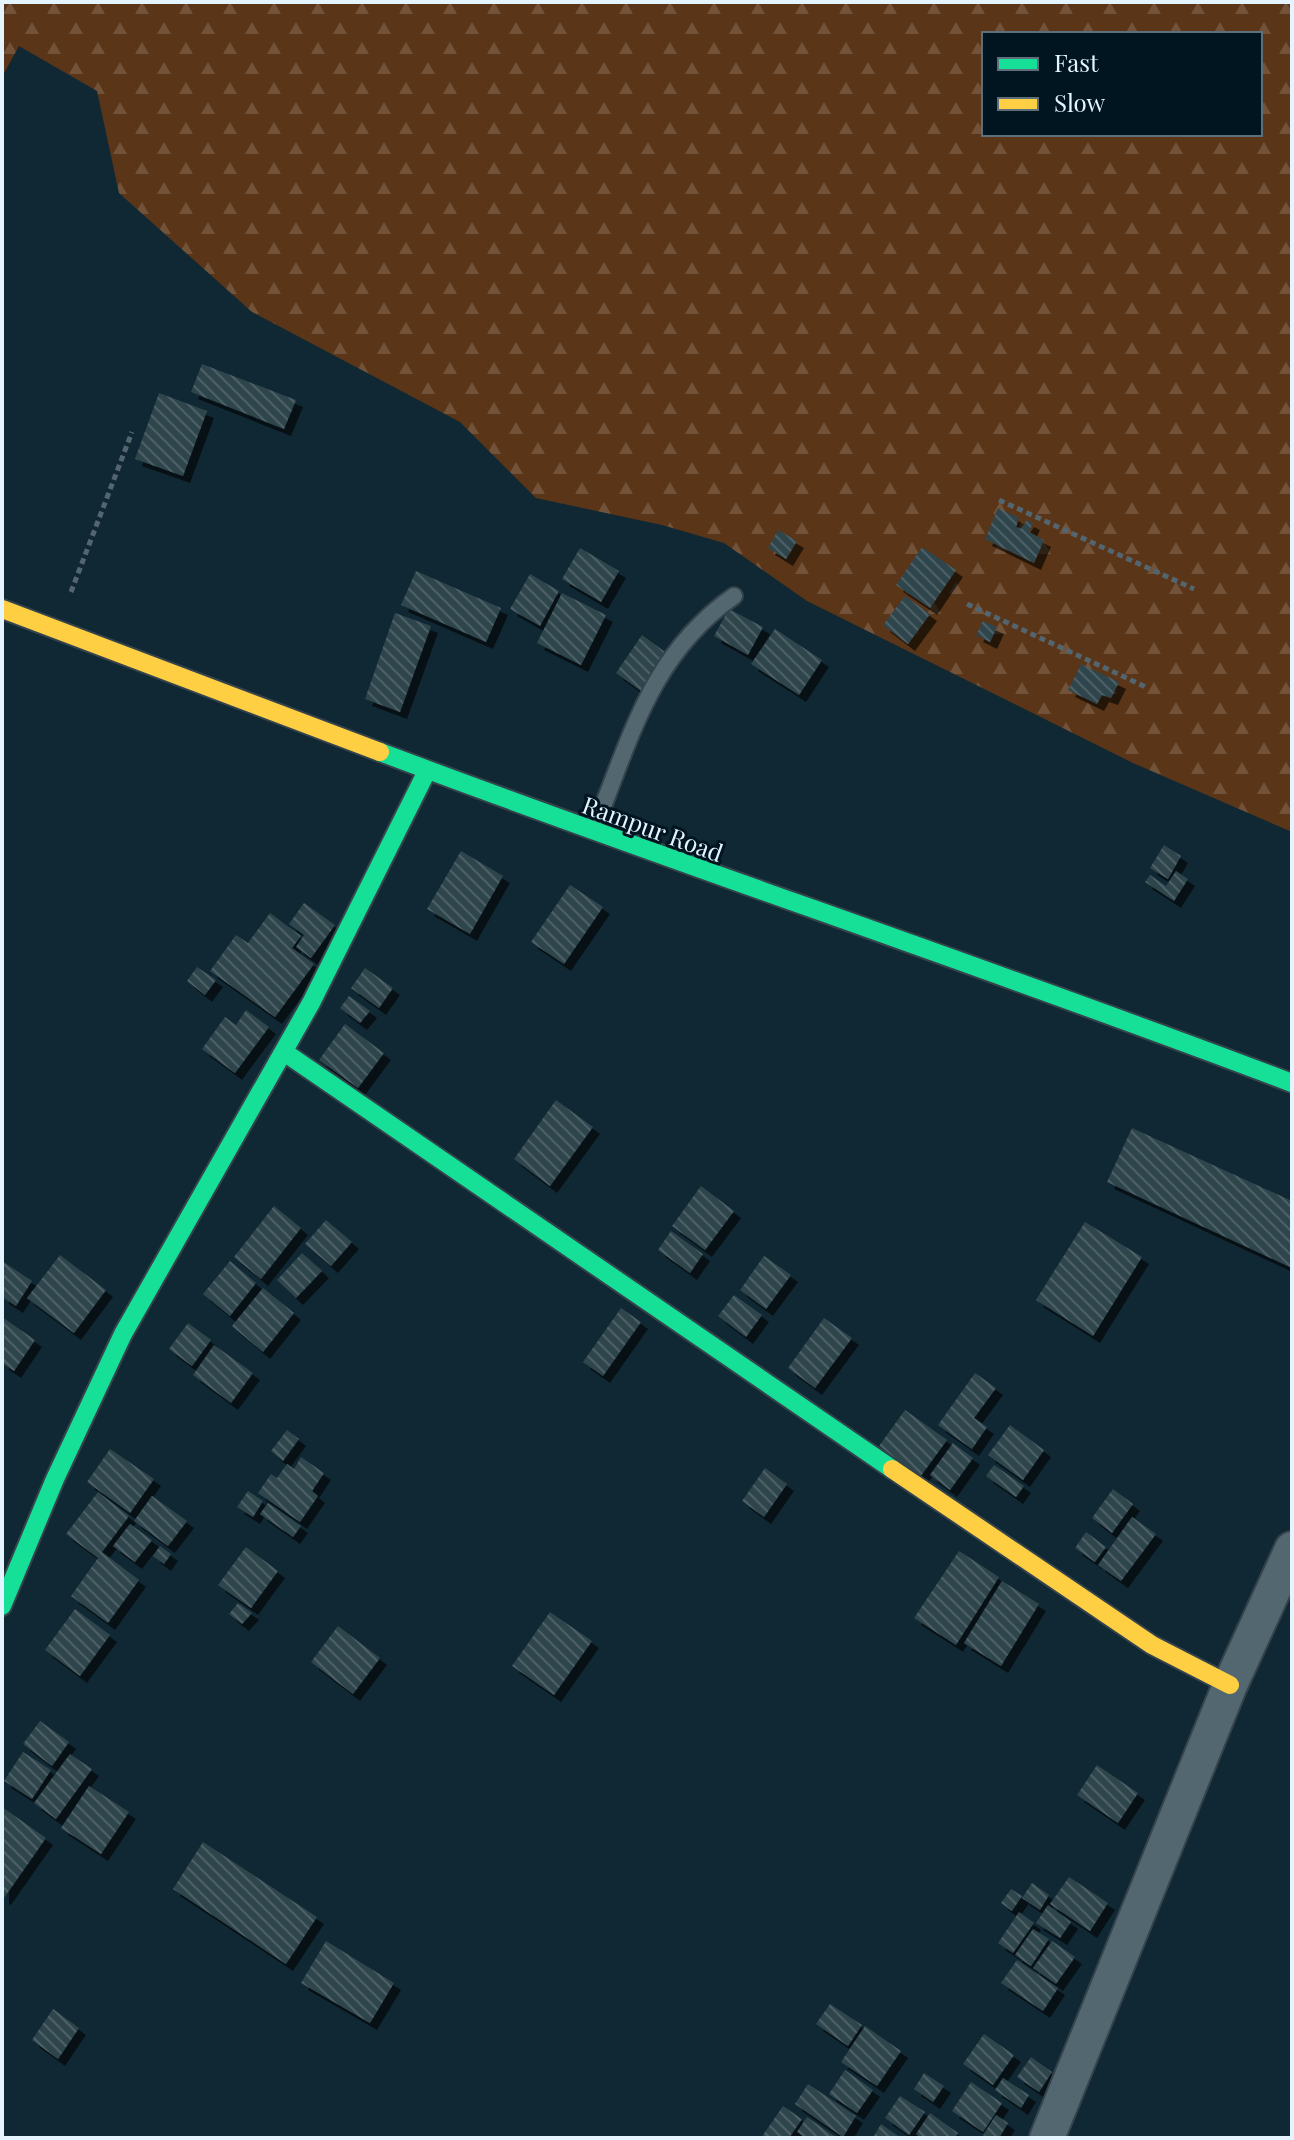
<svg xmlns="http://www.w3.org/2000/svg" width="1294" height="2140" font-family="'Playfair Display',serif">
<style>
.forest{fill:url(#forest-firs);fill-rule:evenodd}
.building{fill:url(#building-back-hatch);filter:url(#shadow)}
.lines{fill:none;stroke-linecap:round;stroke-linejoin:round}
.lane-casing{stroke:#34434c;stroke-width:20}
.street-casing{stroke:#34434c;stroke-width:38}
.fast-casing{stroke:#34434c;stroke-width:22}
.slow-casing{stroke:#34434c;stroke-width:22}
.path{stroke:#53656f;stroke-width:5;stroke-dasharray:6 4;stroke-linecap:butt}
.lane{stroke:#536771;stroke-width:16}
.street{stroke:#536771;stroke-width:34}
.fast{stroke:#16e098;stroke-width:18}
.slow{stroke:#ffcf43;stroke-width:18}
.labels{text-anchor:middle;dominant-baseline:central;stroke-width:6;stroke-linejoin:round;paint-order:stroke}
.street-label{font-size:24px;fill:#e4f5ff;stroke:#011521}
</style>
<defs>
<pattern id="forest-firs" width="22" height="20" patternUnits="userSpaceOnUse" patternTransform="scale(2)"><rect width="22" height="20" fill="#5a3517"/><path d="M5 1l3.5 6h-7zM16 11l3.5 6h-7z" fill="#72533a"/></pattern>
<pattern id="building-back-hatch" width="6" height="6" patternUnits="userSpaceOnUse" patternTransform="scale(2)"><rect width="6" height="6" fill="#2f454c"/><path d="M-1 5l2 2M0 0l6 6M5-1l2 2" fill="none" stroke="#4d6067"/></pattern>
<filter id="shadow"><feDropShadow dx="7" dy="7" stdDeviation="0" flood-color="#0009"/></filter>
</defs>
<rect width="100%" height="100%" fill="#102834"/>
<path class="forest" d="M2 2H1292V832L1133 763 807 601 724 543 662 525 536 498 460 422 252 312 119 193 97 91 19 46 2 77ZM984 34H1260V134H984Z"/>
<g class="building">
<path d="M202 364 296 400 284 429 191 392Z"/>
<path d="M159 393 207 411 183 476 135 459Z"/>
<path d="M998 508 1019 518 1016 527 1021 529 1027 520 1033 523 1029 532 1044 540 1034 563 985 539Z"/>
<path d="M778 530 797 541 786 559 768 548Z"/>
<path d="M922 547 956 570 930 608 896 585Z"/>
<path d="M580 548 619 571 601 602 562 579Z"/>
<path d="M416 571 501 608 486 642 401 605Z"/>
<path d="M530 574 559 591 540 626 510 609Z"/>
<path d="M562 593 606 615 581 665 537 643Z"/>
<path d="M905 596 930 614 908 644 883 625Z"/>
<path d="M729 609 763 627 748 655 714 636Z"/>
<path d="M395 613 431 626 400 712 365 699Z"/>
<path d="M983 621 997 627 990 642 976 635Z"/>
<path d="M775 629 822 660 799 695 751 664Z"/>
<path d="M642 635 668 654 641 691 616 673Z"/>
<path d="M1081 664 1119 682 1111 698 1102 695 1097 704 1068 690Z"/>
<path d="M1164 845 1181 856 1168 879 1150 868Z"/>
<path d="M461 851 503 876 470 934 427 909Z"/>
<path d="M1176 871 1188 879 1174 901 1145 882 1150 875 1166 886Z"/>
<path d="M570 885 603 907 564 964 531 942Z"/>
<path d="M304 903 335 925 311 958 296 947 304 935 289 924Z"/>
<path d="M270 913 301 936 292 948 314 964 275 1017 210 971 236 935 248 943Z"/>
<path d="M197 967 216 980 205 995 187 981Z"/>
<path d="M365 968 393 988 379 1008 351 988Z"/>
<path d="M349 996 370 1011 360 1023 340 1008Z"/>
<path d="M246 1010 269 1027 235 1073 202 1049 225 1017 236 1025Z"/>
<path d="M345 1024 384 1053 358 1088 319 1060Z"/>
<path d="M556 1100 593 1127 550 1186 514 1159Z"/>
<path d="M1132 1128 1292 1201V1268L1107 1182Z"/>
<path d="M701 1186 734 1211 705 1250 672 1226Z"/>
<path d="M274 1206 301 1228 261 1279 234 1257Z"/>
<path d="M326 1220 352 1242 331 1266 305 1244Z"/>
<path d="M1085 1222 1142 1257 1093 1336 1036 1300Z"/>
<path d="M671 1231 703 1254 690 1273 658 1250Z"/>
<path d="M302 1253 322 1271 296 1298 277 1280Z"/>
<path d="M60 1255 106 1290 74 1333 27 1298Z"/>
<path d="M764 1256 791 1275 766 1309 740 1290Z"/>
<path d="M2 1261 32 1281 16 1306 2 1297Z"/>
<path d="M230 1261 256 1283 230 1316 203 1294Z"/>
<path d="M263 1288 294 1313 263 1352 232 1326Z"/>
<path d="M734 1295 762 1315 746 1337 718 1316Z"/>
<path d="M621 1308 641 1322 603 1376 583 1362Z"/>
<path d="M2 1317 35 1340 14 1371 2 1363Z"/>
<path d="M824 1318 852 1338 815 1388 788 1368Z"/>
<path d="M188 1323 211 1340 192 1366 169 1349Z"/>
<path d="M214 1345 253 1373 231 1403 193 1375Z"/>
<path d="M975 1373 996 1388 974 1418 987 1427 972 1449 938 1425Z"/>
<path d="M905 1410 947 1440 920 1477 879 1446Z"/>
<path d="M1010 1425 1044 1450 1023 1480 988 1455Z"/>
<path d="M287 1430 299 1439 283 1461 271 1451Z"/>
<path d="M953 1443 973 1458 950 1490 930 1475Z"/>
<path d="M110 1449 154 1479 130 1513 87 1482Z"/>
<path d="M301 1457 324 1473 312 1491 318 1496 300 1522 258 1493 271 1474 277 1478 287 1464 294 1469Z"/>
<path d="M994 1465 1024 1486 1016 1497 986 1476Z"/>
<path d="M765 1468 787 1484 764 1517 742 1501Z"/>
<path d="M1113 1489 1133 1504 1112 1533 1092 1518Z"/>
<path d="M248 1491 263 1501 253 1517 237 1507Z"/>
<path d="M98 1492 129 1516 102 1552 139 1580 108 1623 71 1596 98 1558 66 1534Z"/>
<path d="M152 1496 187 1521 168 1546 134 1521Z"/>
<path d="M268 1503 301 1526 293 1537 260 1514Z"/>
<path d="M1132 1517 1156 1534 1121 1581 1098 1565Z"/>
<path d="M130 1524 152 1540 135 1562 113 1546Z"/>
<path d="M1086 1532 1106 1547 1095 1562 1075 1548Z"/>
<path d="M160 1546 171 1554 164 1564 153 1556Z"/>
<path d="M246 1547 278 1571 251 1608 218 1585Z"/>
<path d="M959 1551 999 1577 956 1645 914 1618Z"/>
<path d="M1002 1581 1039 1604 1001 1666 964 1643Z"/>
<path d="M238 1603 252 1613 242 1624 229 1614Z"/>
<path d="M75 1609 110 1635 80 1676 45 1650Z"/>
<path d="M550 1612 592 1641 554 1695 512 1666Z"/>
<path d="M338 1626 380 1658 353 1694 311 1662Z"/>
<path d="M40 1721 69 1742 52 1766 23 1744Z"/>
<path d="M23 1752 51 1770 32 1799 4 1781Z"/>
<path d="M70 1754 92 1769 56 1819 34 1803Z"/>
<path d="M1097 1765 1138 1793 1118 1823 1077 1795Z"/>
<path d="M89 1786 129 1812 101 1854 61 1828Z"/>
<path d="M2 1807 46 1838 4 1898 2 1897Z"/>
<path d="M203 1842 317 1917 286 1964 173 1889Z"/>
<path d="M1069 1877 1108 1903 1090 1931 1050 1904Z"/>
<path d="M1032 1883 1049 1895 1040 1910 1022 1898Z"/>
<path d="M1011 1889 1022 1896 1012 1911 1001 1903Z"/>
<path d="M1048 1905 1071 1922 1060 1938 1036 1923Z"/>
<path d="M1019 1912 1034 1923 1013 1953 998 1943Z"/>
<path d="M1033 1929 1049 1939 1031 1966 1015 1955Z"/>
<path d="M326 1941 394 1983 370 2023 301 1983Z"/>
<path d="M1052 1941 1075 1957 1056 1984 1033 1968Z"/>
<path d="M1017 1960 1058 1988 1043 2011 1001 1983Z"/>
<path d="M830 2004 862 2025 848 2046 816 2024Z"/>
<path d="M53 2009 79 2028 58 2059 32 2040Z"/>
<path d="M865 2026 901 2051 877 2086 841 2062Z"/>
<path d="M984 2034 1014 2055 993 2085 963 2064Z"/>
<path d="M1031 2057 1052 2072 1039 2092 1017 2077Z"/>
<path d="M845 2070 873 2090 857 2113 829 2094Z"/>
<path d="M924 2073 944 2086 933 2102 914 2089Z"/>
<path d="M1003 2078 1029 2095 1021 2108 995 2090Z"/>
<path d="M971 2082 1002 2103 983 2132 952 2111Z"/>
<path d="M808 2084 856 2116 843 2137 795 2104Z"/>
<path d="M900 2096 925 2112 909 2135 885 2118Z"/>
<path d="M783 2106 802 2119 789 2138H761Z"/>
<path d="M930 2113 958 2133 955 2138H921L916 2134Z"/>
<path d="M996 2115 1008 2123 999 2138H987L983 2135Z"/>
<path d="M807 2117 837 2138H806L797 2132Z"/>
<path d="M881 2124 901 2138 874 2136Z"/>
</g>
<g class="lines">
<g class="lane-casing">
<path id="lane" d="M594 829C631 738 650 655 734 596"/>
</g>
<g class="street-casing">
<path id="street" d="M1047 2138 1230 1685 1292 1549"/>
</g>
<g class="fast-casing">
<g id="fast">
<path d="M380 752C683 866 990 968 1292 1083"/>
<path d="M284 1052 892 1469"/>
<path d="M2 1606 55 1479 123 1334 311 1003 427 771"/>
</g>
</g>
<g class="slow-casing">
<g id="slow">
<path d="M2 609 380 752"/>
<path d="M892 1469 1152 1645 1230 1685"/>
</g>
</g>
<g class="path">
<path d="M999 500 1194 589"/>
<path d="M71 592 132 432"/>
<path d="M967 604 1146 687"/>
</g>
<use href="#lane" class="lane"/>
<use href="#street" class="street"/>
<use href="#fast" class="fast"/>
<use href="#slow" class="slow"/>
</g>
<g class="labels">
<g class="street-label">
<text transform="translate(653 828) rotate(20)">Rampur Road</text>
</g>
</g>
<rect width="1294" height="2140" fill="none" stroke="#e4f5ff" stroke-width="8"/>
<rect x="982" y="32" width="280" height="104" fill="#011521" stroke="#5c6f7a" stroke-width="2"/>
<rect x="998" y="58" width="40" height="12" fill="#16e098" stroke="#5c6f7a" stroke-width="2"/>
<text x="1054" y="72" font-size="24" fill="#e4f5ff">Fast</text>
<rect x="998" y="98" width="40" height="12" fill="#ffcf43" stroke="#5c6f7a" stroke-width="2"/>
<text x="1054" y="112" font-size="24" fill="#e4f5ff">Slow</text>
</svg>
